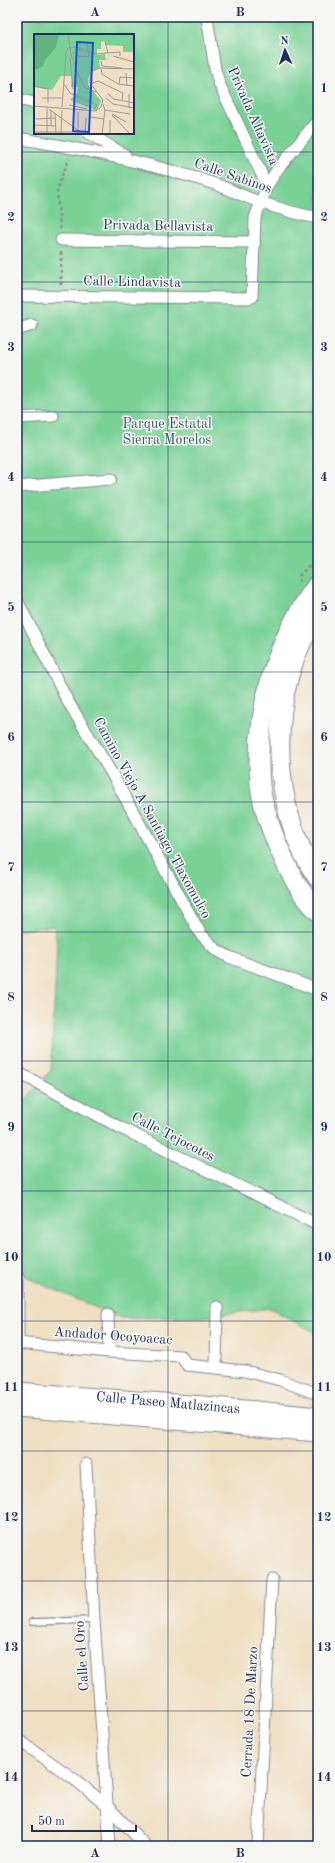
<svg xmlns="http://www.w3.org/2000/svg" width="335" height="1863" font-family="'Old Standard TT',serif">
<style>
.green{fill:#79d196;stroke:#4a807a;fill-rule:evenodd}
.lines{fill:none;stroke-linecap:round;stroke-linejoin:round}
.service-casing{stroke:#868790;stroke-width:8}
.minor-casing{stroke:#868790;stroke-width:13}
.trunk-casing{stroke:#868790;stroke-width:21}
.path{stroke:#868790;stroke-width:2.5;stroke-dasharray:3 3;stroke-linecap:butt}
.service{stroke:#fff;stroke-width:5.5}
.minor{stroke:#fff;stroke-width:11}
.trunk{stroke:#fff;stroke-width:19}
.grid{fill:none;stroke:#1b2f5e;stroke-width:1;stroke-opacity:0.55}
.labels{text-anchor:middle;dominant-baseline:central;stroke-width:3;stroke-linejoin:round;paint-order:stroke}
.street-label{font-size:14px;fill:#1b2f5e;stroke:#f6f6f2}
.park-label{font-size:14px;fill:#32586c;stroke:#f6f6f2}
.inset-road{fill:none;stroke:#9b999a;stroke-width:1}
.view{fill:#1d4ed8;fill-opacity:0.15;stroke:#1d4ed8;stroke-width:2}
.inset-edge{fill:none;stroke:#1b2f5e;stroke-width:2}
.neatline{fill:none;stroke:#1b2f5e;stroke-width:1.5}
.grid-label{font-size:13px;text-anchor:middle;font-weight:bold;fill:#1b2f5e}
</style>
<rect width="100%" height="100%" fill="#f6f6f2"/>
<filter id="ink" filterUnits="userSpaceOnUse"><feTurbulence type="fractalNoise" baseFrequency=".025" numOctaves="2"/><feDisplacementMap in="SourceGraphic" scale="8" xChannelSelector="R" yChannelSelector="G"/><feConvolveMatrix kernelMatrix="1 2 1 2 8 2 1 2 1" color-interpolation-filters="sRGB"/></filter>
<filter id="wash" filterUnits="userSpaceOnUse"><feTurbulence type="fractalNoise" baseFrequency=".012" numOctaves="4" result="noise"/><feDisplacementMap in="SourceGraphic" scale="16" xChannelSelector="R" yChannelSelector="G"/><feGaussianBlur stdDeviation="0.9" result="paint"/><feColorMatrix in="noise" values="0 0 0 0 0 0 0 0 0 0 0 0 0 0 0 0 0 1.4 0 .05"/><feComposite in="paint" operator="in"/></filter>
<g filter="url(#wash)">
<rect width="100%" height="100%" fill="#f0dfc2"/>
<path class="green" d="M17 17H318V602L279 659 258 757 281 881 318 921V1334L270 1308 203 1317 120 1318 37 1282 17 1272V1110L51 1070 57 946 54 926 17 931ZM35 35H133V133H35Z"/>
</g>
<g filter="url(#ink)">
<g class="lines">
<g class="service-casing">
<path id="service" d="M32 1622 94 1620"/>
</g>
<g class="minor-casing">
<g id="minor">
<path d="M17 99 35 103"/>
<path d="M88 133 125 155"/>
<path d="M17 138C84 149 150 163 215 184 230 189 244 197 260 202 279 209 298 214 318 218"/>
<path d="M267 186 277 170 318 120"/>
<path d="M61 240 254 242"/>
<path d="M17 296 247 298 252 297 255 218 267 186 219 83 215 69 207 17"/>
<path d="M17 330 32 325"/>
<path d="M17 418 53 416"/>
<path d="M17 487 111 479"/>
<path d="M17 600 67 700 112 774 200 933 215 949 229 957 318 990"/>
<path d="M17 1072 121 1128 318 1225"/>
<path d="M18 1277V1343"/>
<path d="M108 1314 109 1352"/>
<path d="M17 1343 109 1352 181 1356 187 1365 245 1371 280 1380 318 1394"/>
<path d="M216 1367 217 1307"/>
<path d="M86 1464 94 1620 110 1846"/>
<path d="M17 1739 73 1778 107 1806 146 1846"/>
<path d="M258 1846 272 1580"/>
</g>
</g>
<g class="trunk-casing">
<g id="trunk">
<path d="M318 584C275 640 254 715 260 785 263 810 272 833 282 855 291 875 301 895 318 911"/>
<path d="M318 615C266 684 268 808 318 878"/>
<path d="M17 1392 203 1406 318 1417"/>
<path d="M17 1407 318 1432"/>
</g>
</g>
<g class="path">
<path d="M60 229 57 192 61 178 69 159"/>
<path d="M61 252V285"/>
<path d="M300 582 299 576 318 556"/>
</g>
<use href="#service" class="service"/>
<use href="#minor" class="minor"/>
<use href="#trunk" class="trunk"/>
</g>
</g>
<path class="grid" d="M168 17V1846M17 152H318M17 282H318M17 412H318M17 542H318M17 672H318M17 802H318M17 932H318M17 1061H318M17 1191H318M17 1321H318M17 1451H318M17 1581H318M17 1711H318"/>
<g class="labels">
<g class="street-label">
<text transform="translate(253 116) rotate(66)">Privada Altavista</text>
<text transform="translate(233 176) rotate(19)">Calle Sabinos</text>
<text transform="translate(158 226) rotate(1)">Privada Bellavista</text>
<text transform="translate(132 282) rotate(1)">Calle Lindavista</text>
<text transform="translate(152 818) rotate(61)">Camino Viejo A Santiago Tlaxomulco</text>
<text transform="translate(173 1137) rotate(27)">Calle Tejocotes</text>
<text transform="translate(113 1336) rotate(4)">Andador Ocoyoacac</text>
<text transform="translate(168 1403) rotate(5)">Calle Paseo Matlazincas</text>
<text transform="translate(82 1656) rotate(-94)">Calle el Oro</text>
<text transform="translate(250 1712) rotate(-87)">Cerrada 18 De Marzo</text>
</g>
<g class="park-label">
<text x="167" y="424">Parque Estatal<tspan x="167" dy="16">Sierra Morelos</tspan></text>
</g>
</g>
<g transform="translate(34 34)">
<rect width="100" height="100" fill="#f0dfc2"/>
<path d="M0 0H100V18H89V12L72 11 71 7 67 8V15H63V21L71 20 72 26H65L66 34 57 37 54 45V51L67 67 63 77 36 66 43 59 44 53H37L38 42H27L18 56 0 53Z" fill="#79d196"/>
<path d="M0 0H25L22 13 11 26 9 32 0 37Z" fill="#62b37f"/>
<path class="inset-road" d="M34 0 37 21 45 42 51 54 62 58M71 7 74 19M37 21 44 15 61 20 86 18V22M79 22 100 28M36 24 39 55M38 25 43 22 55 23 53 8M67 27 68 32 88 34M67 35 68 40 84 50 100 52M92 39 93 52M30 50 36 59 63 71 60 75M56 50 64 47 68 49 89 59 88 66M85 50 86 43 100 44M0 52 14 55V69M74 60 80 65 100 69M8 64H28M72 64 79 70 100 74M35 71 53 75M0 72 62 77 67 73 69 66 56 49 57 38 65 34 100 35M28 73 32 19 34 14 43 13 49 16M95 74V60M15 75 49 100M71 76 96 80M44 78V100M21 79 22 100M78 80 92 88M78 81 96 100M2 85 21 84M76 86V100M0 91 21 92M17 92V76M0 98H47M13 99V73M27 99 28 76M51 100 52 84M54 100 56 83 70 85M68 100 71 76 69 70"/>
<path class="view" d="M43 8 59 9 55 98 39 97Z"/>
<rect width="100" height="100" class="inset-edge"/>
</g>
<rect width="335" height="1863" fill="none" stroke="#f6f6f2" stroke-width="44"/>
<g transform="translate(285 50) rotate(357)" stroke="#f6f6f2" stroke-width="3" paint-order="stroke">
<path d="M0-3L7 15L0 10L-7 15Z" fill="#1b2f5e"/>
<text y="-6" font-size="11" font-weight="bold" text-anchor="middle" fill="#1b2f5e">N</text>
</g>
<path d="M32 1825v6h104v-6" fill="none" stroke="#1b2f5e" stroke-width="2"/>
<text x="38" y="1825" font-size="12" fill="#1b2f5e" stroke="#f6f6f2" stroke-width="3" paint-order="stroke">50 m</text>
<rect x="22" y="22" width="291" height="1819" class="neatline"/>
<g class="grid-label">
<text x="95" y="16">A</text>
<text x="240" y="16">B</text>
<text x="11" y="92">1</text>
<text x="324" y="92">1</text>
<text x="11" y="221">2</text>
<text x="324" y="221">2</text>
<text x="11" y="351">3</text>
<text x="324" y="351">3</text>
<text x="11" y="481">4</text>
<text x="324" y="481">4</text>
<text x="11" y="611">5</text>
<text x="324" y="611">5</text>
<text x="11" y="741">6</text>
<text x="324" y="741">6</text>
<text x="11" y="871">7</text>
<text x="324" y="871">7</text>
<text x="11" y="1001">8</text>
<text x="324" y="1001">8</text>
<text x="11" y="1131">9</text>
<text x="324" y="1131">9</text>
<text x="11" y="1261">10</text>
<text x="324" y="1261">10</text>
<text x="11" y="1391">11</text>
<text x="324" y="1391">11</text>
<text x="11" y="1521">12</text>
<text x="324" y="1521">12</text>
<text x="11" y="1651">13</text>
<text x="324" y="1651">13</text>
<text x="11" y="1781">14</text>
<text x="324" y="1781">14</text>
<text x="95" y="1857">A</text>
<text x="240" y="1857">B</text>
</g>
</svg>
